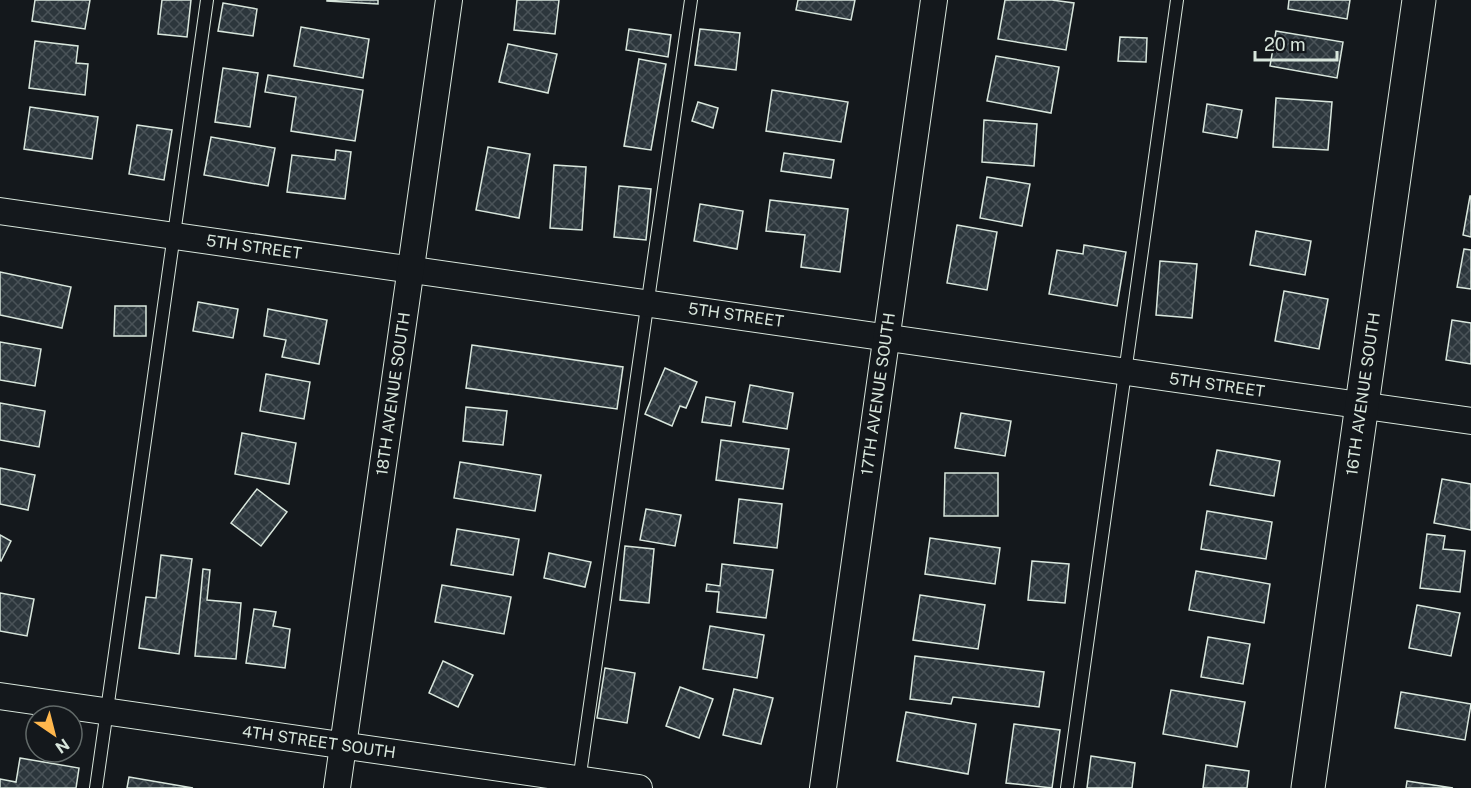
<svg xmlns="http://www.w3.org/2000/svg" width="1471" height="788" font-family="'Public Sans',sans-serif">
<style>
.building{fill:url(#building-cross-hatch);stroke:#d8e6dc;stroke-width:1.5}
.lines{fill:none;stroke-linecap:round;stroke-linejoin:round}
.lane-casing{stroke:#d8e6dc;stroke-width:14}
.street-casing{stroke:#d8e6dc;stroke-width:28}
.secondary-casing{stroke:#d8e6dc;stroke-width:35}
.lane{stroke:#14181c;stroke-width:12}
.street{stroke:#14181c;stroke-width:26}
.secondary{stroke:#14181c;stroke-width:33}
.labels{text-anchor:middle;dominant-baseline:central;stroke-width:4.5;stroke-linejoin:round;paint-order:stroke}
.street-label{font-size:16px;fill:#d8e6dc;stroke:#14181c}
</style>
<defs>
<pattern id="building-cross-hatch" width="8" height="8" patternUnits="userSpaceOnUse" patternTransform="scale(1.5)"><rect width="8" height="8" fill="#2c363c"/><path d="M0 0l8 8M0 8l8-8" fill="none" stroke="#4a5358"/></pattern>
</defs>
<rect width="100%" height="100%" fill="#14181c"/>
<g class="building">
<path d="M35 0H90L85 29 32 21Z"/>
<path d="M162 0H191L187 37 158 34Z"/>
<path d="M327 0H378V4L327 1Z"/>
<path d="M517 0H559L555 34 514 30Z"/>
<path d="M798 0H855L851 20 796 10Z"/>
<path d="M1005 0H1052L1074 3 1066 50 998 39Z"/>
<path d="M1289 0H1350L1347 19 1288 9Z"/>
<path d="M223 3 257 9 253 36 218 31Z"/>
<path d="M301 27 369 39 363 78 294 66Z"/>
<path d="M629 29 671 35 668 57 626 50Z"/>
<path d="M700 29 740 33 736 70 695 65Z"/>
<path d="M1276 31 1343 42 1337 78 1270 66Z"/>
<path d="M1120 37 1147 38 1146 62 1118 61Z"/>
<path d="M35 41 78 46 76 63 88 64 85 95 29 88Z"/>
<path d="M508 44 557 54 548 93 499 82Z"/>
<path d="M996 56 1059 67 1051 113 987 101Z"/>
<path d="M639 59 666 64 651 150 624 146Z"/>
<path d="M223 68 258 73 250 127 215 122Z"/>
<path d="M268 75 363 90 355 141 291 131 296 97 265 92Z"/>
<path d="M772 90 848 102 841 142 766 131Z"/>
<path d="M1276 98 1332 102 1328 150 1273 147Z"/>
<path d="M698 102 718 108 713 128 692 121Z"/>
<path d="M1207 104 1242 110 1237 138 1203 132Z"/>
<path d="M30 107 98 117 92 159 24 149Z"/>
<path d="M984 120 1037 124 1034 166 982 162Z"/>
<path d="M137 125 172 130 164 180 129 174Z"/>
<path d="M211 137 275 148 268 186 204 175Z"/>
<path d="M488 147 530 154 519 218 476 210Z"/>
<path d="M336 150 351 152 345 199 287 192 292 155 335 160Z"/>
<path d="M784 153 834 160 831 178 781 171Z"/>
<path d="M554 165 586 167 582 230 550 228Z"/>
<path d="M987 177 1030 184 1022 226 980 218Z"/>
<path d="M619 186 651 189 646 240 614 237Z"/>
<path d="M1470 196H1471V237L1463 235Z"/>
<path d="M770 200 848 209 840 272 801 267 805 235 766 231Z"/>
<path d="M700 204 743 211 737 249 694 241Z"/>
<path d="M957 225 997 232 987 290 947 283Z"/>
<path d="M1256 231 1311 241 1305 275 1250 265Z"/>
<path d="M1084 245 1126 252 1117 306 1049 294 1057 250 1083 254Z"/>
<path d="M1464 249 1471 250V289L1457 287Z"/>
<path d="M1160 261 1197 264 1192 318 1156 315Z"/>
<path d="M0 272 71 287 62 328 0 315Z"/>
<path d="M1284 291 1328 299 1319 349 1275 341Z"/>
<path d="M198 302 238 309 233 338 193 331Z"/>
<path d="M115 306H146V336H114Z"/>
<path d="M268 309 327 320 319 364 282 357 286 340 264 336Z"/>
<path d="M1452 320 1471 323V364L1446 360Z"/>
<path d="M0 342 41 349 35 386 0 380Z"/>
<path d="M472 345 623 367 617 409 466 388Z"/>
<path d="M665 368 697 382 686 408 680 406 672 426 645 414Z"/>
<path d="M266 374 310 382 304 419 260 411Z"/>
<path d="M750 385 793 393 787 429 743 422Z"/>
<path d="M706 397 735 402 731 426 702 422Z"/>
<path d="M0 403 45 411 39 447 0 440Z"/>
<path d="M466 407 507 411 503 445 463 441Z"/>
<path d="M961 413 1011 421 1005 456 955 448Z"/>
<path d="M242 433 296 443 289 484 235 474Z"/>
<path d="M721 440 789 449 783 489 716 480Z"/>
<path d="M1217 450 1280 461 1274 496 1210 485Z"/>
<path d="M460 462 541 475 535 511 454 498Z"/>
<path d="M0 468 35 475 28 510 0 504Z"/>
<path d="M945 473H998V516H944Z"/>
<path d="M1442 479 1471 484V530L1434 523Z"/>
<path d="M257 489 287 512 261 546 231 523Z"/>
<path d="M739 499 782 504 777 548 734 543Z"/>
<path d="M646 509 681 515 675 546 640 540Z"/>
<path d="M1207 511 1272 522 1266 559 1201 549Z"/>
<path d="M457 529 519 539 513 575 451 565Z"/>
<path d="M1427 534 1445 536 1443 549 1465 551 1460 592 1420 588Z"/>
<path d="M0 535 11 541 1 561 0 560Z"/>
<path d="M930 538 1000 548 995 584 925 574Z"/>
<path d="M625 546 654 549 649 603 620 600Z"/>
<path d="M549 553 591 562 585 587 544 578Z"/>
<path d="M161 555 192 559 179 654 139 648 146 597 156 598Z"/>
<path d="M1032 561 1069 564 1065 603 1028 600Z"/>
<path d="M722 564 773 570 766 618 717 612 719 592 706 591 707 584 720 586Z"/>
<path d="M203 569 210 570 207 600 241 603 236 659 195 656Z"/>
<path d="M1196 571 1270 584 1264 623 1189 610Z"/>
<path d="M442 585 511 597 504 634 435 622Z"/>
<path d="M0 593 34 599 27 636 0 631Z"/>
<path d="M920 595 985 605 978 649 913 640Z"/>
<path d="M1417 605 1460 613 1451 656 1409 648Z"/>
<path d="M254 609 276 612 273 626 290 629 285 668 246 663Z"/>
<path d="M710 626 764 635 757 678 703 669Z"/>
<path d="M1208 637 1250 644 1243 684 1201 677Z"/>
<path d="M915 656 1044 672 1039 707 953 697 951 704 910 699Z"/>
<path d="M443 661 473 675 458 707 429 693Z"/>
<path d="M605 668 635 673 627 723 597 718Z"/>
<path d="M680 687 713 699 699 738 666 726Z"/>
<path d="M734 689 773 698 761 744 723 735Z"/>
<path d="M1171 690 1245 702 1237 747 1163 734Z"/>
<path d="M1401 692 1471 704 1465 740 1395 728Z"/>
<path d="M906 712 976 724 968 774 897 761Z"/>
<path d="M1014 724 1060 730 1052 788 1006 783Z"/>
<path d="M1091 756 1135 763 1132 788H1087Z"/>
<path d="M20 758 79 768 76 788H0V779L16 782Z"/>
<path d="M1206 765 1249 771 1247 788H1203Z"/>
<path d="M129 777 193 788H127Z"/>
<path d="M1407 781 1453 788H1406Z"/>
</g>
<g class="lines">
<g class="lane-casing">
<g id="lane">
<path d="M579 781 691 0"/>
<path d="M96 788 207 0"/>
<path d="M1067 788 1177 0"/>
</g>
</g>
<g class="street-casing">
<g id="street">
<path d="M0 211 1471 421"/>
<path d="M0 696 639 788"/>
<path d="M337 788 449 0"/>
<path d="M823 788 934 0"/>
</g>
</g>
<g class="secondary-casing">
<path id="secondary" d="M1308 788 1419 0"/>
</g>
<use href="#lane" class="lane"/>
<use href="#street" class="street"/>
<use href="#secondary" class="secondary"/>
</g>
<g class="labels">
<g class="street-label">
<text transform="translate(254 247) rotate(8)">5TH STREET</text>
<text transform="translate(736 315) rotate(8)">5TH STREET</text>
<text transform="translate(1217 385) rotate(8)">5TH STREET</text>
<text transform="translate(393 394) rotate(-82)">18TH AVENUE SOUTH</text>
<text transform="translate(878 394) rotate(-82)">17TH AVENUE SOUTH</text>
<text transform="translate(1363 394) rotate(-82)">16TH AVENUE SOUTH</text>
<text transform="translate(319 742) rotate(8)">4TH STREET SOUTH</text>
</g>
</g>
<g transform="translate(54 734) rotate(145)"><circle r="28" fill="#14181c" stroke="#626a69" stroke-width="1.5"/>
<path d="M0-4.5L10 22L0 15L-10 22Z" fill="#ffb74d"/>
<text y="-9" font-size="16" font-weight="bold" text-anchor="middle" fill="#d8e6dc">N</text>
</g>
<path d="M1255 51v9h82v-9" fill="none" stroke="#d8e6dc" stroke-width="3"/>
<text x="1264" y="51" font-size="18" fill="#d8e6dc" stroke="#14181c" stroke-width="4.5" paint-order="stroke">20 m</text>
</svg>
